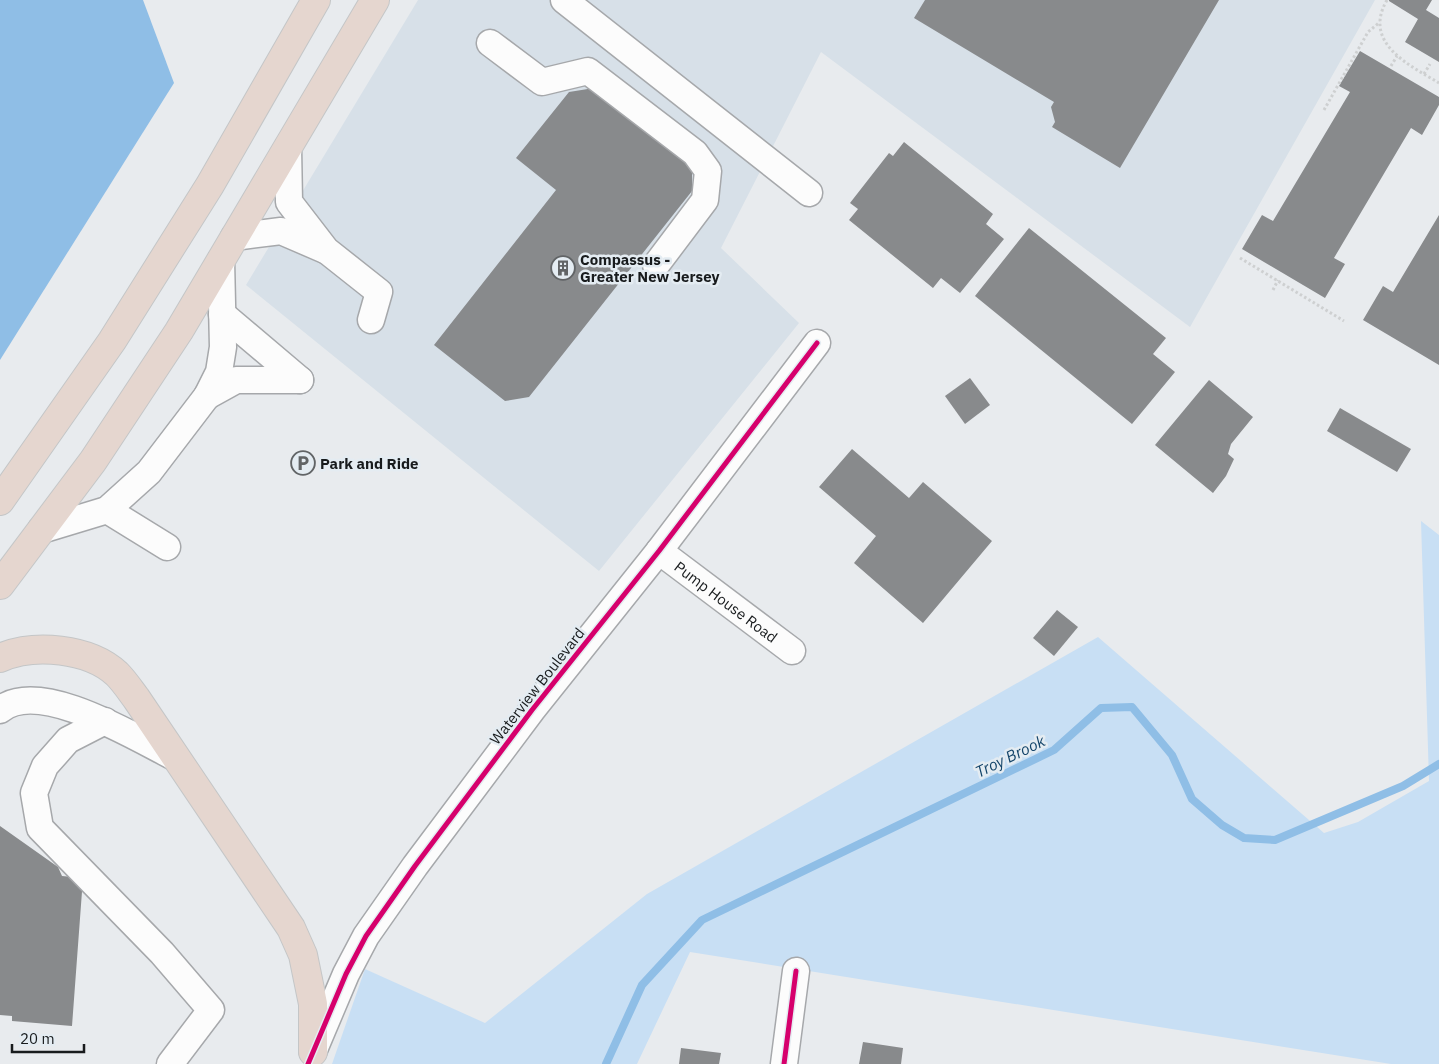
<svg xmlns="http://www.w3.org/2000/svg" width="1439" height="1064" font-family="'IBM Plex Sans',sans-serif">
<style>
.built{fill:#d7e0e8}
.green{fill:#c8dff4}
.water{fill:#8fbee6}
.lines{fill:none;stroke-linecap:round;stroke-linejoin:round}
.stream{stroke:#8fbee6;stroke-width:8}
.building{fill:#888a8c}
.minor-casing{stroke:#a6a8ab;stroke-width:29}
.highway-casing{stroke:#c4c6c7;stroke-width:30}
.path{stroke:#ced0d1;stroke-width:3;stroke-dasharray:2.5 2.5;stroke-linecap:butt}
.minor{stroke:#fcfcfc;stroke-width:26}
.highway{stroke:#e5d6cf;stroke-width:28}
.cycleway-casing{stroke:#e4ecf2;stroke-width:8}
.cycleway{stroke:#d6006c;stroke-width:5}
.labels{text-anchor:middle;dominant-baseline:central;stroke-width:5;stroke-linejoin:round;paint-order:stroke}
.poi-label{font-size:15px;font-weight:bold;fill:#181b1d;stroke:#e4ecf2;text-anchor:start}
.street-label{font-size:15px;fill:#181b1d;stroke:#e4ecf2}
.water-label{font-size:16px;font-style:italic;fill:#134469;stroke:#e4ecf2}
</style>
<rect width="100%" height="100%" fill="#e8ebee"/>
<path class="built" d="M418 0H1375L1190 327 821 52 721 248 799 323 599 571 246 285Z"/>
<path class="green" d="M1421 521 1439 535V1064H1391L690 952 637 1064H332L365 969 485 1023 647 894 1098 637 1324 833 1358 822 1429 781Z"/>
<path class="water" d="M0 0H143L174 83 0 360Z"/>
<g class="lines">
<path class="stream" d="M606 1064 642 985 702 920 1054 750 1101 708 1132 707 1172 755 1192 799 1222 825 1244 838 1275 840 1403 786 1439 764"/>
</g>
<g class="building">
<path d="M925 0H1219L1120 168 1052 127 1055 122 1051 107 1054 102 914 18Z"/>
<path d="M1389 0H1432L1426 10 1439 18V62L1405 42 1418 19 1389 1Z"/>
<path d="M1360 51 1439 97V105L1422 135 1411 128 1334 258 1345 264 1325 298 1242 249 1262 215 1273 221 1350 92 1339 86Z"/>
<path d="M594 88 692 166V191L529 397 505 401 434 345 556 190 516 158 569 92Z"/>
<path d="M904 142 993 214 986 224 1004 239 960 293 941 278 933 288 849 220 858 209 850 203 889 153 893 156Z"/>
<path d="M1439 215V365L1363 320 1383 286 1393 292Z"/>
<path d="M1029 228 1166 338 1153 354 1175 372 1132 424 975 296Z"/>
<path d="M970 378 990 405 965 424 945 396Z"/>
<path d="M1209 380 1253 417 1231 444 1228 454 1234 459 1226 476 1213 493 1155 445Z"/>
<path d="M1340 408 1411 449 1397 472 1327 431Z"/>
<path d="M852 449 909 498 923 482 992 541 923 623 854 563 876 536 819 487Z"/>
<path d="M1057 610 1078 627 1054 656 1033 638Z"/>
<path d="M0 826 58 867 62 876 83 878 72 1026 12 1021V1016L0 1015Z"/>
<path d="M863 1042 903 1048 901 1064H859Z"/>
<path d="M681 1048 721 1053 719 1064H679Z"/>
</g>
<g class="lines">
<g class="minor-casing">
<g id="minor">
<path d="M564 0 809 193"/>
<path d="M490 43 542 82 588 71 695 153 708 171 705 200 656 265"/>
<path d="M288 147 289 202 326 250 379 292 371 320"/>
<path d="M234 237 281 231 325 250"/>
<path d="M222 314 300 380"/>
<path d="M207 396 236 380H300"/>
<path d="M107 510 167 547"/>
<path d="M41 530 107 510 149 472 207 396 219 372 223 347 221 260"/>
<path id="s1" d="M659 551 792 651"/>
<path d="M0 710C39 677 138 739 176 758"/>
<path d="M105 721 68 740 45 766 34 793 40 828 162 953 211 1010 170 1064"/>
<path d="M313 1052 346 974 366 936 415 866 532 710 659 551 817 343"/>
<path d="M784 1064 796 971"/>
</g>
</g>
<g class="highway-casing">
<g id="highway">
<path d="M0 501 112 341 210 185 316 0"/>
<path d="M0 585 93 461 179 331 375 0"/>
<path d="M0 658C34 643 89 648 117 674 124 681 130 690 136 698L291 928 303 955 313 1004V1052"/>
</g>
</g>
<g class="path">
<path d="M1387 0C1362 43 1409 65 1439 83"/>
<path d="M1391 66 1397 56"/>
<path d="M1424 74 1430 64"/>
<path d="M1324 110 1368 32 1380 22"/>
<path d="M1240 258 1344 321"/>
<path d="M1273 290 1278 280"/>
</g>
<use href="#minor" class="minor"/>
<use href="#highway" class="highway"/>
<g class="cycleway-casing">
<g id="cycleway">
<path d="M308 1064 346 974 366 936 415 866 532 710 659 551 817 343"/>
<path d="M784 1064 796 971"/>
</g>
</g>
<use href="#cycleway" class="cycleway"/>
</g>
<defs>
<g id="building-ring" transform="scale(1.25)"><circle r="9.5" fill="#e4ecf2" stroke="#616466" stroke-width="1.5"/><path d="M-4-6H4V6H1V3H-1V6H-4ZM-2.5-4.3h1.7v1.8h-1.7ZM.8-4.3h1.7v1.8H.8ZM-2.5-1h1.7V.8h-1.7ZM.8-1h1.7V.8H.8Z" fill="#616466"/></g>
<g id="parking-ring" transform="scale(1.25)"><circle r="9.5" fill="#e4ecf2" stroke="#616466" stroke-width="1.5"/><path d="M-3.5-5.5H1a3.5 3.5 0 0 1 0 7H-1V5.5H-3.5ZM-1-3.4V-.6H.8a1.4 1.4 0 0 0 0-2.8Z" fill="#616466"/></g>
</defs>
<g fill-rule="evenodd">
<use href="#building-ring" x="563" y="268"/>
<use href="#parking-ring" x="303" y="463"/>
</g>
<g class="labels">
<g class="poi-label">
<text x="580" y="259">Compassus -<tspan x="580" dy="17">Greater New Jersey</tspan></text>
<text x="320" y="463">Park and Ride</text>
</g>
<g class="street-label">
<text stroke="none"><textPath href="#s1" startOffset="84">Pump House Road</textPath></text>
<text transform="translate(537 686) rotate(-52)">Waterview Boulevard</text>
</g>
<g class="water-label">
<text transform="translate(1010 756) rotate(-26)">Troy Brook</text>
</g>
</g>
<path d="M12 1044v8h72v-8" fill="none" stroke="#181b1d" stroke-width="2.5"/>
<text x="20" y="1044" font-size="15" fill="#181b1d" stroke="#e4ecf2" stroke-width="4" paint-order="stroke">20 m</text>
</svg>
